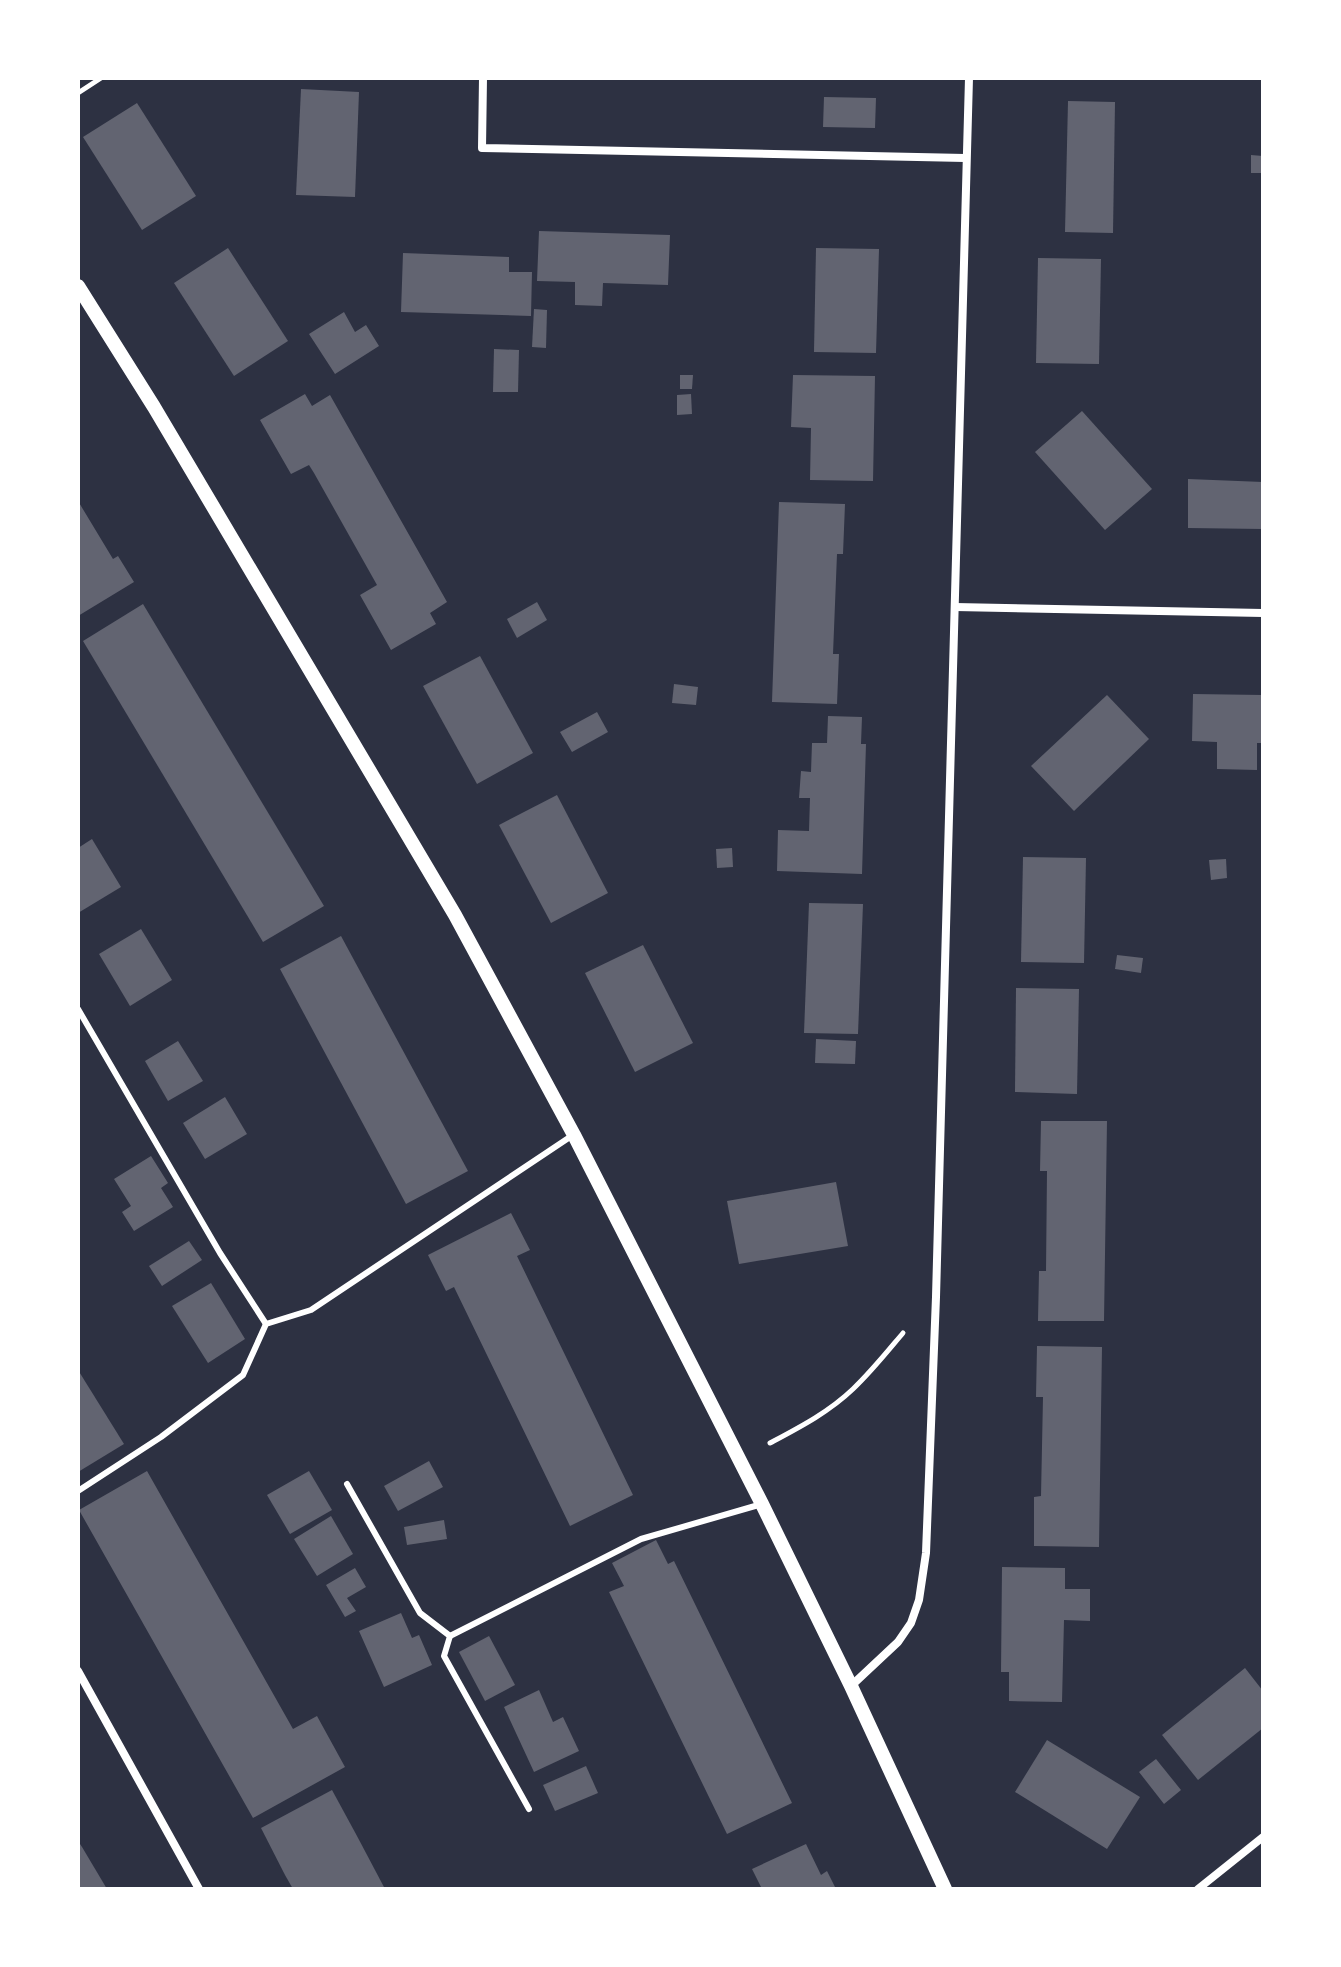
<svg xmlns="http://www.w3.org/2000/svg" width="1341" height="1967" font-family="Quicksand,sans-serif">
<style>
.building{fill:#626471}
.lines{fill:none;stroke-linecap:round;stroke-linejoin:round}
.path{stroke:#fff;stroke-width:5}
.service{stroke:#fff;stroke-width:6}
.minor{stroke:#fff;stroke-width:8}
.tertiary{stroke:#fff;stroke-width:14}
</style>
<rect width="100%" height="100%" fill="#2d3142"/>
<g class="building">
<path d="M301 89 359 92 355 197 296 195Z"/>
<path d="M824 97 876 98 875 128 823 127Z"/>
<path d="M1068 101 1115 102 1113 233 1065 232Z"/>
<path d="M137 103 196 196 142 230 83 137Z"/>
<path d="M1251 155 1263 156V173H1251Z"/>
<path d="M539 231 670 235 668 285 603 283 602 306 575 305V282L537 281Z"/>
<path d="M228 248 288 341 234 376 174 283Z"/>
<path d="M816 248 879 249 876 353 814 352Z"/>
<path d="M403 253 509 257V272H532L531 316 401 312Z"/>
<path d="M1038 258 1101 259 1099 364 1036 363Z"/>
<path d="M534 309 547 310 546 348 532 347Z"/>
<path d="M344 312 355 332 366 325 379 346 335 374 309 334Z"/>
<path d="M494 349 519 350 518 392H493Z"/>
<path d="M680 375H693L692 389H680Z"/>
<path d="M793 375 875 376 873 481 810 480 811 428 791 427Z"/>
<path d="M305 394 312 406 330 395 447 602 430 613 436 624 391 650 360 595 377 585 314 473 309 465 291 474 260 420Z"/>
<path d="M691 394 692 414 677 415V395Z"/>
<path d="M1082 411 1152 489 1105 530 1035 452Z"/>
<path d="M1188 479 1263 482V529L1188 528Z"/>
<path d="M78 501 113 559 118 556 134 582 78 616Z"/>
<path d="M779 502 845 504 843 554H837L833 654H839L837 704 772 702Z"/>
<path d="M537 602 547 620 517 638 507 619Z"/>
<path d="M143 604 324 906 263 942 83 641Z"/>
<path d="M480 656 533 753 477 784 423 686Z"/>
<path d="M674 684 698 687 696 705 672 703Z"/>
<path d="M1193 694 1263 695V743H1257V770L1217 769V742L1192 741Z"/>
<path d="M1107 695 1149 739 1074 811 1031 766Z"/>
<path d="M597 712 608 732 572 752 560 732Z"/>
<path d="M828 716 862 717 861 744H866L862 874 777 871 778 830 809 831 810 798H799L801 771 811 772 812 743H827Z"/>
<path d="M557 795 608 893 551 923 499 825Z"/>
<path d="M92 839 121 887 78 913V848Z"/>
<path d="M732 848 733 867 717 868 716 849Z"/>
<path d="M1023 857 1086 858 1084 963 1021 962Z"/>
<path d="M1226 859 1227 878 1211 880 1209 860Z"/>
<path d="M809 903 863 904 858 1034 804 1033Z"/>
<path d="M141 929 172 980 130 1006 99 954Z"/>
<path d="M341 936 468 1171 406 1204 280 969Z"/>
<path d="M643 945 693 1043 635 1072 585 973Z"/>
<path d="M1117 955 1143 958 1141 973 1115 969Z"/>
<path d="M1016 988 1079 989 1077 1094 1015 1092Z"/>
<path d="M816 1039 856 1041 855 1064 815 1063Z"/>
<path d="M178 1041 203 1081 168 1101 145 1061Z"/>
<path d="M225 1097 247 1134 205 1159 183 1123Z"/>
<path d="M1041 1121H1107L1104 1321H1038L1039 1271H1046L1047 1171H1040Z"/>
<path d="M151 1156 168 1183 161 1188 173 1207 134 1231 122 1212 131 1206 114 1179Z"/>
<path d="M836 1182 848 1246 739 1264 727 1201Z"/>
<path d="M511 1213 530 1250 517 1256 633 1495 570 1526 454 1287 446 1291 428 1255Z"/>
<path d="M189 1241 202 1260 162 1286 149 1266Z"/>
<path d="M211 1283 245 1339 208 1363 172 1306Z"/>
<path d="M1037 1346 1102 1347 1099 1547 1034 1546V1497L1041 1496 1042 1446 1043 1397H1036Z"/>
<path d="M78 1370 124 1444 78 1472Z"/>
<path d="M429 1461 443 1487 398 1511 384 1486Z"/>
<path d="M147 1471 293 1729 317 1716 345 1767 253 1818 79 1510Z"/>
<path d="M309 1471 332 1510 290 1534 267 1495Z"/>
<path d="M331 1516 353 1554 317 1576 294 1539Z"/>
<path d="M444 1520 447 1539 407 1545 404 1527Z"/>
<path d="M656 1540 668 1564 674 1561 792 1803 727 1834 609 1592 624 1586 612 1563Z"/>
<path d="M1002 1567 1065 1568V1589H1090V1621L1064 1620 1062 1702 1009 1701V1672H1001Z"/>
<path d="M355 1568 366 1587 347 1598 356 1611 345 1617 326 1585Z"/>
<path d="M401 1613 412 1638 419 1635 432 1665 384 1687 359 1631Z"/>
<path d="M489 1636 515 1685 485 1701 459 1652Z"/>
<path d="M1245 1668 1263 1691V1728L1198 1780 1162 1735Z"/>
<path d="M539 1690 553 1722 563 1717 579 1751 534 1772 504 1707Z"/>
<path d="M1047 1740 1140 1797 1107 1849 1015 1792Z"/>
<path d="M1156 1759 1181 1790 1164 1804 1139 1772Z"/>
<path d="M586 1766 598 1793 555 1811 543 1785Z"/>
<path d="M332 1790 357 1836 385 1889H293L285 1875 261 1828Z"/>
<path d="M78 1841 82 1847 107 1889H78Z"/>
<path d="M806 1844 821 1875 827 1871 836 1889H762L752 1869Z"/>
</g>
<g class="lines">
<g class="path">
<path d="M78 93 101 78"/>
<path d="M770 1443C800 1427 829 1412 853 1389 871 1372 887 1352 903 1333"/>
</g>
<g class="service">
<path d="M78 1009 220 1253 266 1324"/>
<path d="M347 1484 420 1613 450 1636 444 1656 529 1809"/>
<path d="M78 1491 161 1437 243 1375 266 1324 311 1310 573 1135"/>
<path d="M450 1636 641 1539 762 1504"/>
</g>
<g class="minor">
<path d="M483 78 482 148 965 158"/>
<path d="M955 607 1263 613"/>
<path d="M78 1671 199 1889"/>
<path d="M851 1686 898 1642 911 1623 919 1600 926 1553 936 1297 969 78"/>
<path d="M1198 1889 1263 1837"/>
</g>
<path class="tertiary" d="M78 286 154 407 455 915 574 1135 762 1504 851 1686 945 1889"/>
</g>
<rect width="1341" height="1967" fill="none" stroke="#ffffff" stroke-width="160"/>
</svg>
